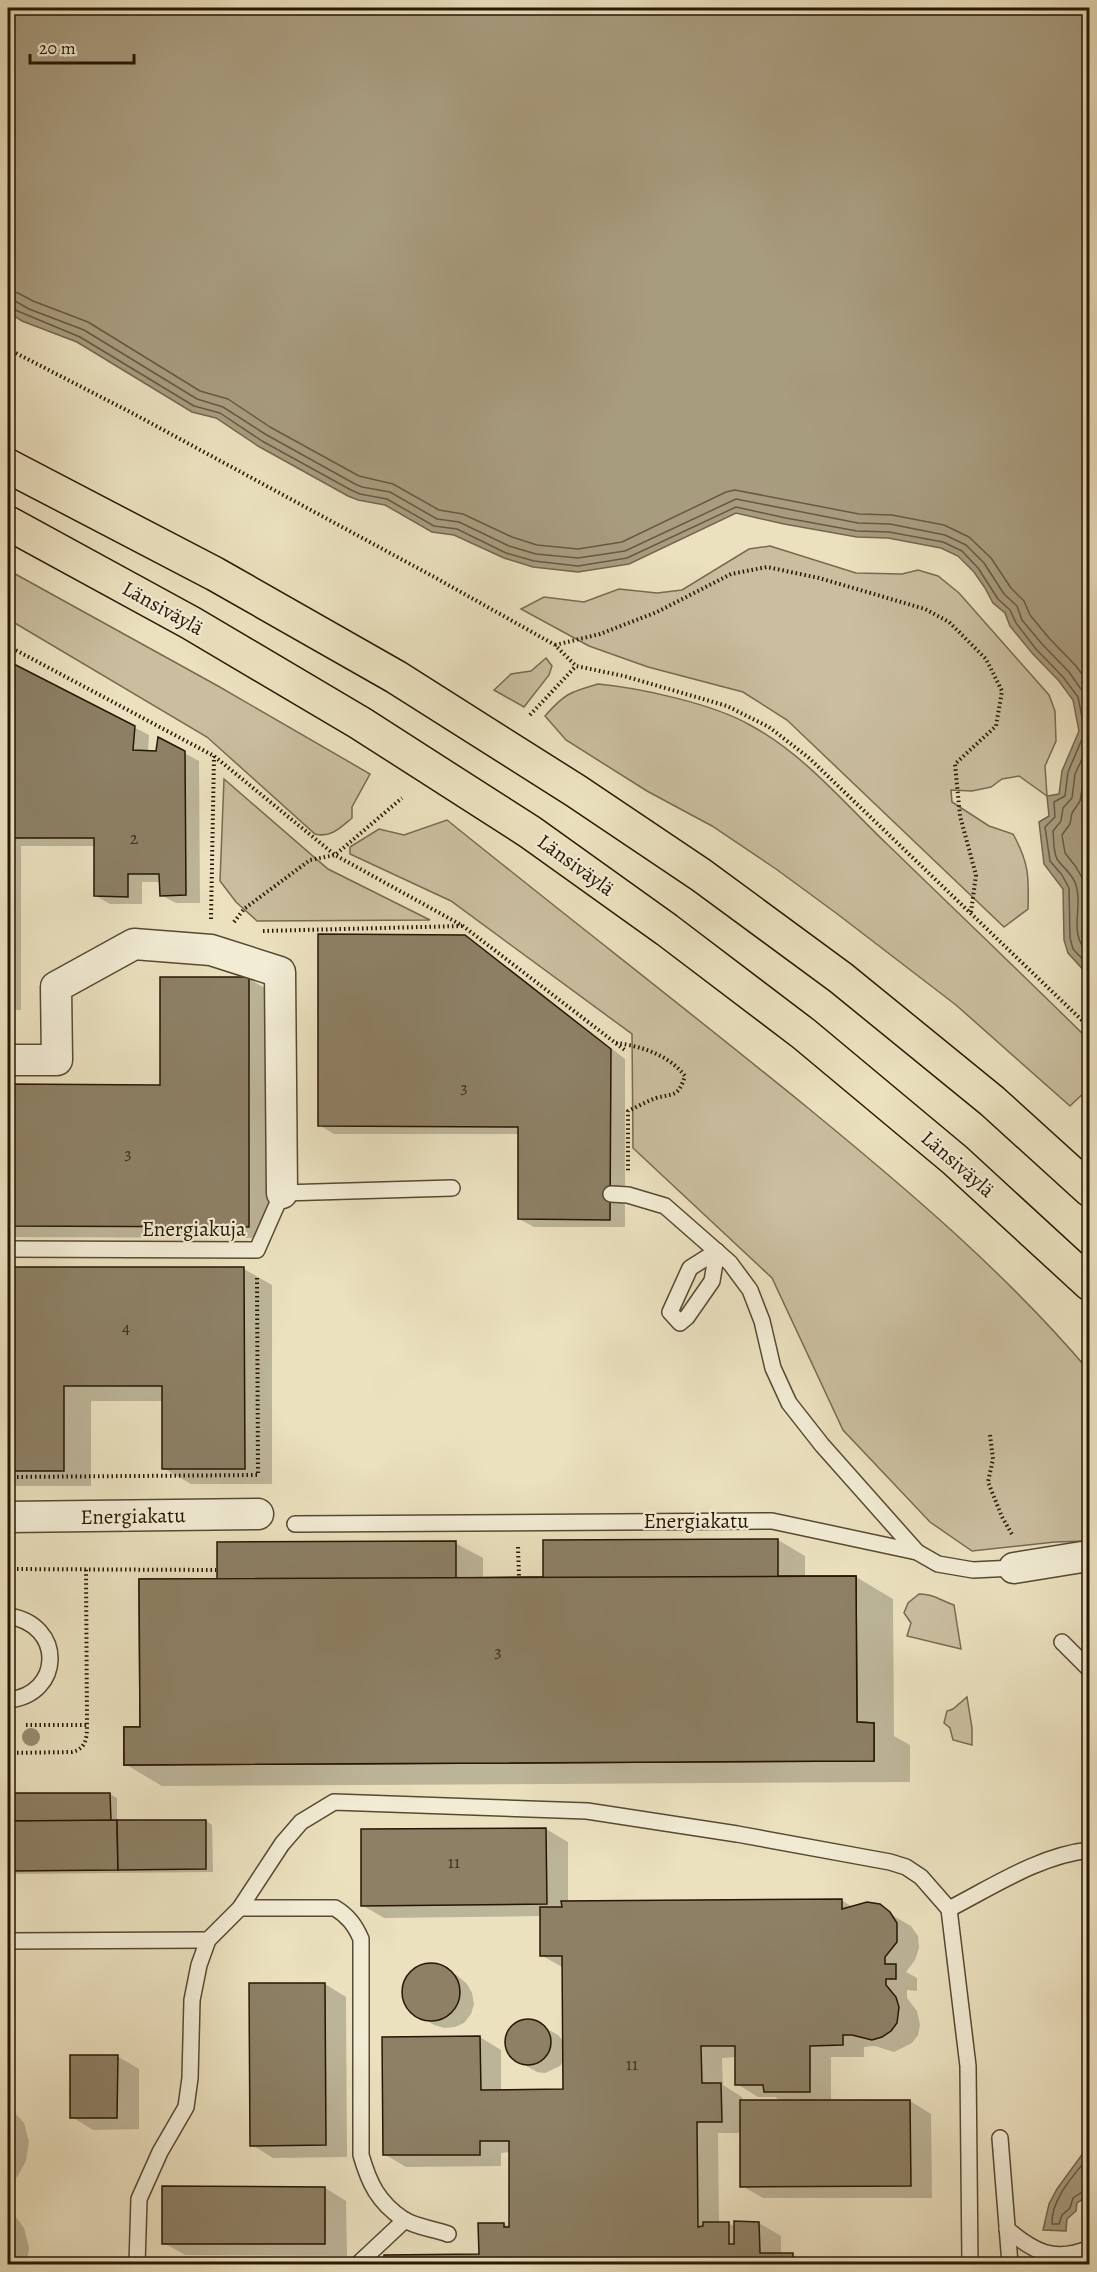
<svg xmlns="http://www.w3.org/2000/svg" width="1097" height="2272" font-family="Alegreya,serif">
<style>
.green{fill:#cabe9f;stroke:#786a51;stroke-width:1.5}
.water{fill:#a89c7f;stroke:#74664d;stroke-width:1.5}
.shadow{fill:#0003;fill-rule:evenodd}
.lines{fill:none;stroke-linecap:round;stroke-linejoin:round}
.shore{stroke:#685941;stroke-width:1.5}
.building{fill:#8d8065;stroke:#271603;stroke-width:1.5}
.lane-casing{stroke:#584932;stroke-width:18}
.street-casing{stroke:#584932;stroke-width:33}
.highway-casing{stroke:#271603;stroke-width:36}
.path{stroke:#271603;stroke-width:4;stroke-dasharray:1.5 3;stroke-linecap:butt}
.lane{stroke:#f2ecd5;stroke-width:15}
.street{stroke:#f2ecd5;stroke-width:30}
.highway{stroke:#ebe1bf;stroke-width:33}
.tree{fill:#9a8d71}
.labels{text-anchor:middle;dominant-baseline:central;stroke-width:4.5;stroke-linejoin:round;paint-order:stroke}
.number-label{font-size:18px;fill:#40301c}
.street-label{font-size:21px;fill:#271603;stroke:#f2ecd5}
</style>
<rect width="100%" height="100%" fill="#ebe1bf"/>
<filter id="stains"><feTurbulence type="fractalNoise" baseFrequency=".00333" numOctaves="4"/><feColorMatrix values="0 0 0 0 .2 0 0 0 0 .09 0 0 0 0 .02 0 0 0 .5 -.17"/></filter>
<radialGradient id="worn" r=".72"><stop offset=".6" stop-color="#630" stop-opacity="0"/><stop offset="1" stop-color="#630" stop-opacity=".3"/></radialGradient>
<g class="green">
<path d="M770 546 856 573 902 574 918 570 938 576 959 593 1049 695 1055 711 1056 741 1045 766 1047 796 1019 776 1002 779 991 787 972 791 951 790 952 802 989 826 1013 834C1029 863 1029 877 1028 909L1004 927 787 720 743 692 648 667 589 646 521 609 544 597 584 602 619 589 657 593 682 590 749 549Z"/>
<path d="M8 570 218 686 370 774 352 807V818C340 828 331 838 315 834L207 737 8 619Z"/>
<path d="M546 658 552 666 549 675 524 707 494 690 511 674 531 671Z"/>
<path d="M598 684C641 688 713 704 750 725 805 755 843 802 887 844 954 909 1022 974 1089 1040V1088L1070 1106 956 1005 836 913 776 869 712 826 647 791 566 740 545 716C564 694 570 692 598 684Z"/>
<path d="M224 779 328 869 430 920 257 921 236 902 220 881Z"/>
<path d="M447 820C567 917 689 1011 808 1108 908 1190 1006 1273 1089 1371V1541L1055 1542 972 1551 930 1522 843 1430 772 1278 633 1148 632 1034 451 901 350 854V847L379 829 404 835Z"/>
<path d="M919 1594C935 1594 939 1600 954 1605L961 1649 907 1636 911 1623 904 1613 908 1603Z"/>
<path d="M967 1697 972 1728V1745L953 1740 950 1728 944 1723 947 1711 953 1709Z"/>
</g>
<g class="water">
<path d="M8 8H1089V976L1068 953 1064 940 1063 889 1044 864 1039 822 1049 816 1047 796 1059 794 1062 771 1079 731 1073 700 1059 681 1032 653 1010 626 1005 613 993 603 985 588 974 572 958 556 941 548 888 538 857 537 784 524 736 513 629 564 578 572 533 567 504 558 454 535 432 532 385 505 358 500 348 496 258 446 216 418 192 412 77 342 22 321 8 312Z"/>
<path d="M1089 2145V2195L1077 2203 1076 2211 1067 2219 1066 2231 1043 2230 1049 2204 1057 2189Z"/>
</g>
<g class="shadow">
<path d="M8 662 149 735 148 752 184 753 199 761 200 903H176L161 895V882H142V904H110L96 896 95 846H21V1010H8Z"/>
<path d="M465 937 480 946 625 1059V1227H534L519 1219V1134H334L319 1125Z"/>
<path d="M249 979 270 991V1238L8 1237V1085L161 1086Z"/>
<path d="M8 1269H244L272 1285V1484H191L163 1468V1401H91V1486H8Z"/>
<path d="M778 1540 805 1556V1578L856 1577 893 1599 894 1736 910 1745V1782L162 1786 125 1764 141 1729 223 1580 455 1543 483 1558V1579H549Z"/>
<path d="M110 1794 117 1798V1822L206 1821 212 1825 213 1872 8 1874V1795Z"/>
<path d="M546 1829 568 1842V1902L841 1900 854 1908 873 1904 911 1926 918 1936 919 1948 915 1960 906 1972 917 1978V1991L907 1990V1998L917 2011 920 2025 918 2035 912 2043 894 2052 875 2046 864 2047V2057H831V2101H910L931 2114 932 2198H763L742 2186 741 2133H718L719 2223H728L736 2227V2223H759L781 2236V2255H792L809 2264H385V2256H480L504 2224 511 2228 510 2152 501 2153V2166L406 2167 384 2154 480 2037 501 2050V2091H565V2058L560 2066 545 2073 537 2072 514 2059 508 2052 506 2044 507 2035 518 2023 535 2022 558 2035 565 2043 562 1967 541 1955V1916L384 1918 362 1905V1830ZM736 2057 737 2084 758 2097H775L783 2102H743L742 2097 723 2085 722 2058Z"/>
<path d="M433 1965 444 1968 459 1977 467 1984 472 1993 474 2004 471 2014 464 2023 455 2027 444 2028 434 2025 410 2009 405 2000 404 1990 407 1979 414 1971 423 1966Z"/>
<path d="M325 1984 346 1997 347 2157 273 2158 252 2145Z"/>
<path d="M117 2056 139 2069V2129L93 2130 72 2117Z"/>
<path d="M8 2105 24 2123 29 2142 26 2161 17 2177 8 2185Z"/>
<path d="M325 2188 346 2201 347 2256 185 2255 164 2243Z"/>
<path d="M8 2209 12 2212 24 2228 29 2247 27 2264H8Z"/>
<path d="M42 2263 102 2264H104H42Z"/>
</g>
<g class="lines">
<g class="shore">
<path d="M8 291 18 293 33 301 88 322 200 391 228 399 270 427 359 476 393 484 439 510 463 514 512 537 537 545 578 549 622 542 726 492 735 490 859 514 892 515 944 525 969 537 991 558 1011 588 1024 601 1030 615 1049 638 1076 666 1090 685"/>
<path d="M8 300 15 301 29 309 84 330 197 399 223 407 265 434 355 484 362 487 390 492 437 519 459 522 509 546 536 554 578 558 625 551 736 499 858 523 890 524 945 535 966 545 984 563 1004 594 1017 606 1022 620 1042 644 1069 672 1083 692 1090 714"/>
<path d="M8 307 80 337 194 406 220 413 262 441 351 490 360 494 387 499 434 526 457 529 506 553 534 561 578 566 627 558 736 507 786 518 857 531 889 532 943 542 962 551 978 568 998 599 1010 610 1016 623 1036 649 1063 677 1078 697 1085 732 1068 772 1065 796 1054 802 1055 817 1045 827 1050 861 1062 875 1069 888 1070 938 1073 949 1090 967"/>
<path d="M1090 742 1075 774 1072 798 1063 808 1061 821 1053 831C1054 839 1053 851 1057 859 1063 868 1073 874 1076 885 1084 911 1066 932 1090 956"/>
<path d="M1090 764 1084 777 1080 801 1072 813 1070 824 1062 835 1065 853 1076 867 1085 883 1087 936 1090 943"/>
<path d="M1090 2155C1075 2174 1051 2198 1052 2224H1059L1062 2215 1070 2208 1073 2198 1085 2190H1090"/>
</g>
</g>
<g class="building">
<path d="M8 661 135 726 133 750 156 751 158 737 185 751 186 895 160 896 159 874H128V897L94 896V838H8Z"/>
<path d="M318 934 465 935 611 1049 610 1220 518 1219V1127L318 1126Z"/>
<path d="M160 977H249V1227L8 1226V1084L160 1085Z"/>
<path d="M8 1267H244L245 1469H162V1386H64V1471H8Z"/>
<path d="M778 1539V1576H856L857 1722 874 1723V1761L124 1765V1727H140L139 1579H217V1542L456 1541V1578L532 1577H543V1540Z"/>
<path d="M856 1576 857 1722 874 1723V1761L124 1765V1727H140L139 1579Z"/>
<path d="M8 1793H110L111 1821H8Z"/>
<path d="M117 1820 118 1870 8 1871V1821Z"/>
<path d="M117 1820H206V1869L118 1870Z"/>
<path d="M546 1828 547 1904 361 1906V1829Z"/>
<path d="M842 1899V1909L867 1902 880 1904 890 1912 897 1923V1942L885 1957V1964H896V1979H886V1985L896 1997 899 2007 897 2023 891 2031 882 2037 872 2040 852 2035H843V2045L810 2046V2092H764L763 2085H735V2046H701L702 2083H721L722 2122H697L698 2227 703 2226V2222H729V2244H734V2221L759 2222 760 2253H793V2264H384V2255L479 2254 478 2223H504V2227H509V2141H480V2155H383L382 2037 480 2036 481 2090 563 2089 562 1956H540V1907H562L561 1901Z"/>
<circle cx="431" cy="1992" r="29"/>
<path d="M249 1983H325L326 2145 250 2146Z"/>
<circle cx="528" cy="2042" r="23"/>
<path d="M70 2055H118L117 2118H70Z"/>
<path d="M740 2100H910L911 2186 740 2187Z"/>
<path d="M162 2186 325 2187V2244H162Z"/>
<rect x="41" y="2262" width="62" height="2"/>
</g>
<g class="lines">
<g class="lane-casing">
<g id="lane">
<path d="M611 1194 628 1195 665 1206 730 1263 750 1290 762 1321 773 1368 789 1403 822 1445 917 1552"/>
<path d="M8 1249 257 1250 282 1193 452 1188"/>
<path d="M717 1251 712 1281 687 1317 680 1323 670 1312 690 1268Z"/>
<path d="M295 1524 772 1521 917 1552 938 1564 973 1570 1014 1568"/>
<path d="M8 1616C65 1624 63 1695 8 1700"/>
<path d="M1062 1642 1090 1670"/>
<path d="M240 1908H335C348 1916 355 1925 361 1939V2155C369 2183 378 2202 403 2219 415 2227 435 2229 448 2234"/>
<path d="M949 1909C992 1887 1040 1855 1090 1850"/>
<path d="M8 1941 208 1940"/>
<path d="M1000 2138 1010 2264"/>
<path d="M1007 2229C1034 2252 1054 2263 1090 2248"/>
<path d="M137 2264 139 2199 160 2152 186 2107 190 2078 192 2000 199 1965 208 1940 240 1908 282 1844 301 1822 334 1802 587 1811 737 1834 890 1862 906 1867 921 1877 949 1909 968 2066 970 2264"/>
<path d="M358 2264 405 2220"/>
</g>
</g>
<g class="street-casing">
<g id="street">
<path d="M8 1060H57L56 987 134 944 211 950 280 972 282 1193"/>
<path d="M8 1517 258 1514"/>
<path d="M1014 1568 1082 1557 1090 1558"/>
</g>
</g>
<g class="highway-casing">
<g id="highway">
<path d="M8 466 215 574 396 677 576 791 701 875 841 978 992 1101 1090 1190"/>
<path d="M8 523 191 623 360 723 530 832 667 930 804 1034 955 1160 1090 1284"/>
</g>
</g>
<g class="path">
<path d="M8 349 134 414 436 578 555 645 576 666 624 676 727 706 769 727 809 758 1090 1028"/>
<path d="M555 645 600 634 657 612 731 574 767 567 819 578 925 609 949 622 986 659 1002 691 996 726 955 764 960 816 976 875 971 912"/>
<path d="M8 646 214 756 335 855 463 926 626 1051"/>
<path d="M530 715 576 666"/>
<path d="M211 919 214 756"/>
<path d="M234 922 244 909 310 860 335 855 402 798"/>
<path d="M263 931 462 926"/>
<path d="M616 1043C641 1046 669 1055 685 1076 678 1097 675 1093 656 1098 647 1101 637 1107 628 1111V1171"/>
<path d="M990 1435 993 1459 988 1482 1002 1517 1013 1536"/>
<path d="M8 1477 258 1475 257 1276"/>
<path d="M518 1547 519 1577"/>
<path d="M8 1569 216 1570"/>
<path d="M26 1725H87"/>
<path d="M8 1753 72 1752C86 1749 87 1738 87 1725L86 1569"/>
</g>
<use href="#lane" class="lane"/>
<use href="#street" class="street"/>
<use href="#highway" class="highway"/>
</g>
<circle class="tree" cx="31" cy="1737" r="9"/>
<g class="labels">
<g class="number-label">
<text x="134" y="838">2</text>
<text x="464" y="1087">3</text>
<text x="128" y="1153">3</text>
<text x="126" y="1327">4</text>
<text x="498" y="1651">3</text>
<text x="454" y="1862">11</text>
<text x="632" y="2064">11</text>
</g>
<g class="street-label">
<text transform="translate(163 608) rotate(29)">Länsiväylä</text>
<text transform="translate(576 865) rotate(36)">Länsiväylä</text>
<text transform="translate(958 1164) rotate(41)">Länsiväylä</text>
<text x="194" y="1229">Energiakuja</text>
<text transform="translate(133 1516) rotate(-1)">Energiakatu</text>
<text x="696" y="1521">Energiakatu</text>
</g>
</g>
<rect width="1097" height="2272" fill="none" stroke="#ebe1bf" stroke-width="30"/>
<rect x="9" y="9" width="1079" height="2254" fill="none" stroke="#271603" stroke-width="3"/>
<rect x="15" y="15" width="1067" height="2242" fill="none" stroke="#271603" stroke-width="1.5"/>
<path d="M30 54v9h104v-9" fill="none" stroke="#271603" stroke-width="3"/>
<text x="39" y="54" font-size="18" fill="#271603" stroke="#f2ecd5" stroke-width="4.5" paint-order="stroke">20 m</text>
<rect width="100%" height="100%" filter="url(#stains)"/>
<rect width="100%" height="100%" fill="url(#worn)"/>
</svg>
